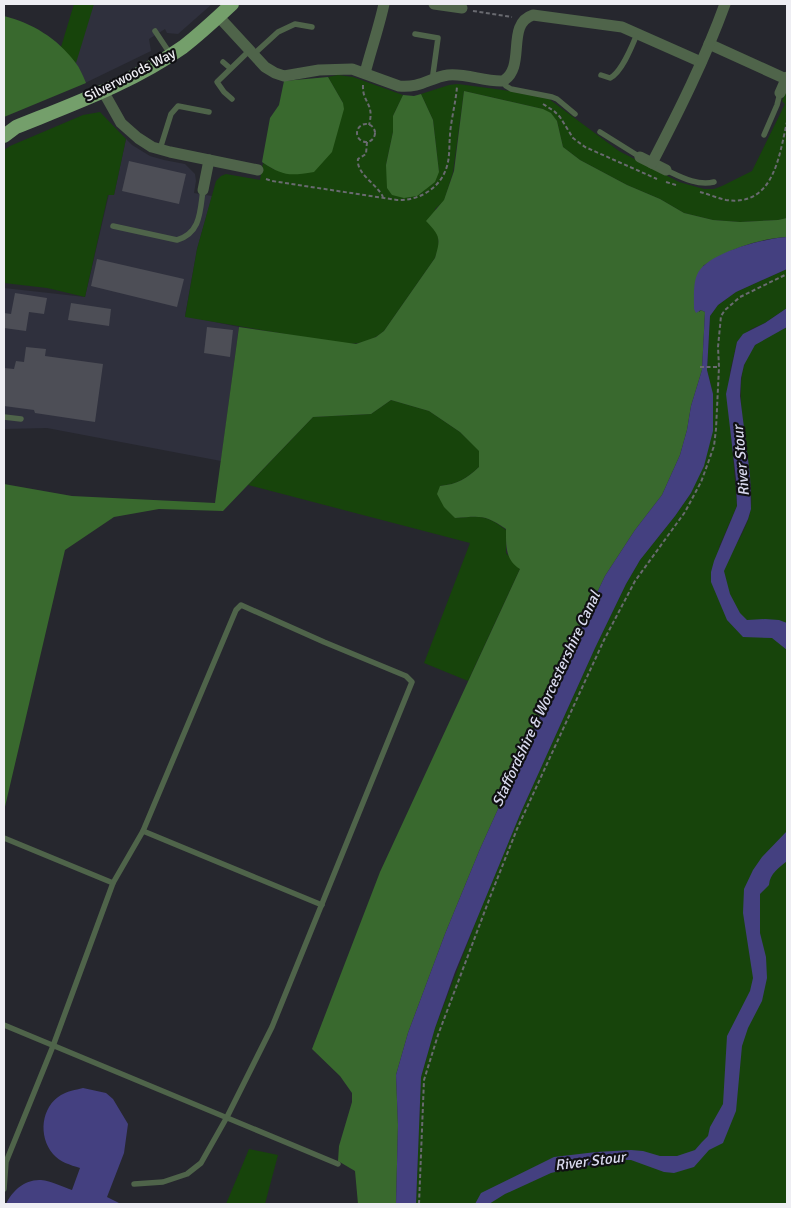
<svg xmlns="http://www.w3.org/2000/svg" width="791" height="1208" font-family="Signika,sans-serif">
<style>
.built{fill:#2f303d}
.green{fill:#17440b}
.forest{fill:#39692e}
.water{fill:#444080}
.building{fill:#4d4e56}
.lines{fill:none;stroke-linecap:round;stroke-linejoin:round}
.path{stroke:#696a70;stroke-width:2;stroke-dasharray:4 2.5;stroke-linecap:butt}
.service{stroke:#4f644a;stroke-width:5.5}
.minor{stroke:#4f644a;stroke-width:11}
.primary{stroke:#749f6b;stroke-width:14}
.labels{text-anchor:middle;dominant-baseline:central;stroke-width:4.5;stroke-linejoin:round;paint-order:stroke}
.street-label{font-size:14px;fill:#eeeef3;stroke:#101013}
.water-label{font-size:15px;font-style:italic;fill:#d9daee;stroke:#101013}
</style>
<rect width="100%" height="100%" fill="#26272e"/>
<g class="built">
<path d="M93 4H212L178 34 167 33 165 29 149 39 151 51 83 84 74 67Z"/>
<path d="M126 139 132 145 150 156 164 160 185 164 195 174 196 181 194 193 212 196 197 249 185 316 239 327 221 461 47 428 4 429V288L85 297 109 194 114 195Z"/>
</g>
<g class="green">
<path d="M74 4H94L76 63 61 47Z"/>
<path d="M338 75 353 77 403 95 393 116V132L386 165 439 172 433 120 421 94 449 85 458 84 510 91 549 99 619 151 679 182 704 189H714L722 186 752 171 785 104 782 101 787 89V218L778 220 740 222 713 220 684 213 660 199 627 185 580 160 563 147 557 121 543 109 464 91 453 172 444 201 435 209 439 246 435 258 384 331C372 341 360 344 345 344L185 317 197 249 216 181 221 176 226 174 260 180 263 163 275 170 343 103 328 77Z"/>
<path d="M100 112 126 139 114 195H108L85 297 47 288 4 283V150L10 146 83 115Z"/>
<path d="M787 269V308L765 323 751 329 737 342 734 355 730 371V420L737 506 719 547 728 560C736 544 749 525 751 507 755 464 724 380 754 346 762 338 777 332 787 327V1204H416L421 1077 435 1028 478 916 521 812 595 648 626 584 640 560 675 516 691 493 713 410V394L707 370 710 316 718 305 736 292Z"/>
<path d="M391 400 429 411 460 432 480 451 479 467C466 479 458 484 440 486L455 518C480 516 486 514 506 530V553L520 569 468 681 424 663 470 543 248 485 313 417 371 414Z"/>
<path d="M249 1149 278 1155 265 1204H226Z"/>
</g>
<g class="forest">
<path d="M4 16C32 23 57 38 75 62 80 68 83 76 86 83L4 117Z"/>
<path d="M328 77 343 103 344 109 332 152 314 172C289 176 283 176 262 162L270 118 279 105 284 81Z"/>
<path d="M464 91 543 109 551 113 557 121 563 147 580 160 627 185 660 199 684 213 713 220 740 222 778 220 787 218V237C757 239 728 249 703 266L699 312 701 310 705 312 702 370 691 406 687 430 680 455 662 495 635 530 605 576 568 654 480 849 445 934 408 1033 396 1075 398 1125 396 1204H358L355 1171 338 1161 339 1146 352 1102V1093L340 1076 312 1049 380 872 520 569C505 560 506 545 506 529 485 514 480 516 455 518L444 507 437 494 440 486C458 484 466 479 479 467V451L460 432 429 411 391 400 371 414 313 417 223 511 159 509 114 517 65 550 4 811V484L72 496 215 503 239 327 356 344 376 337 384 331 435 258C441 238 440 236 426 221L444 200 454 171Z"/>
<path d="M421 94 433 120 439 172 435 182 417 196 404 198 392 195 387 188 386 165 393 132V116L403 95 414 96Z"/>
</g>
<g class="water">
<path d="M787 237V269L736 292 718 305 710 316 707 370 713 394V431L704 466 691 493 675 516 640 560 626 584 595 648 521 812 455 972 435 1028 421 1077 416 1204H396L398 1125 396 1075 408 1033 445 934 480 849 568 654 605 576 635 530 662 495 680 455 687 430 691 406 702 370 705 312 701 310 696 313 694 309C694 299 693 284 697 275 705 253 766 238 787 237Z"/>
<path d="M787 308V327L755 345 744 365 741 378 740 396 750 475 751 509 748 519 724 571 730 594 740 613 747 620 765 619 779 620 787 623V650L772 638 743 637 727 620 711 582V572L714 561 737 506 736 479 726 394 737 342 743 334 765 323Z"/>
<path d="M787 831V861C779 868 770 873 769 885L760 894V933L766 957 767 978 762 1001 748 1028 742 1046 736 1111 723 1143 709 1150 694 1167 674 1173 664 1172 631 1160H614L593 1166 584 1165 551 1173 505 1194 489 1204H475L481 1193 554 1157 596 1152 631 1150 643 1151 660 1156H677L695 1150 702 1142 708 1136 710 1127 723 1104 727 1036 750 991 753 978 743 913 744 889 753 870 762 857Z"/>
<path d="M83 1088 106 1093 113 1099 128 1124 124 1153 107 1197 121 1204H6C12 1191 25 1179 41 1180 51 1181 63 1187 72 1190L80 1168C70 1165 60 1162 53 1154 38 1136 41 1107 61 1095 68 1091 75 1090 83 1088Z"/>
</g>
<g class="building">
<path d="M129 161 186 174 179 204 122 191Z"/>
<path d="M97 259 184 279 177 307 91 286Z"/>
<path d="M15 293 47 298 44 314 29 312 26 331 4 328V313L11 314Z"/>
<path d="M71 303 111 309 109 326 68 320Z"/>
<path d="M207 327 233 330 230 357 204 353Z"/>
<path d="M26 347 46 349 45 356 103 364 95 422 35 413 34 410 4 406V368L14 369 16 361 24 362Z"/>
</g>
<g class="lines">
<g class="path">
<path d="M473 11 512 17"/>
<path d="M363 85C362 103 375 103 369 125"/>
<path d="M543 104 554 111 560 117 573 138 585 147 657 179"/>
<circle cx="366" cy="133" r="9"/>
<path d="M367 142 366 154 358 159C356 174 377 184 383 197"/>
<path d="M266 179 272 181 397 200C419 201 441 188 447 166 450 156 449 145 450 135 451 119 456 102 457 86"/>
<path d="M666 182 676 185"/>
<path d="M700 192C708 194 717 198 726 200 774 207 779 156 787 122"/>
<path d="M700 367H719"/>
<path d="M419 1204 424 1080 438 1035 492 892 517 829 604 640 635 581 685 512 701 482 708 463 714 446 716 429 719 367 718 347 721 316 725 310 740 297 787 274"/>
</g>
<g class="service">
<path d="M155 31 171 55"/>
<path d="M415 34 438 38 433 74 435 79"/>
<path d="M254 54 278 32 295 24 312 27"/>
<path d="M223 62 230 68"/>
<path d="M601 75 610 78C622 72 632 46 637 34"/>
<path d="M503 81 506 86 511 89 552 97 557 99 575 114"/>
<path d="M232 99 224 92 217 82 250 50"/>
<path d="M600 132 640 157"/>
<path d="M764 135 777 105 780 93"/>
<path d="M160 149 171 114 178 106 209 112"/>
<path d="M666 170C681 177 697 186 714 182"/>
<path d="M113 226 177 240C201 233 200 211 203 190"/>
<path d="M4 417 21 419"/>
<path d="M143 831 322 905"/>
<path d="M4 838 113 883"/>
<path d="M4 1025 338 1164"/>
<path d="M4 1189 6 1162 53 1046 113 883 143 831 236 610 241 605 324 642 406 676 412 682 272 1027 227 1117 201 1163 187 1174 163 1182 134 1184"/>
</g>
<g class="minor">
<path d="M434 4 462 8"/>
<path d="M219 17 265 67 275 73 284 76 319 70 352 69 399 86C421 88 429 78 448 75 466 73 485 82 503 81 527 67 505 24 533 15L622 27 701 62"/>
<path d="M709 44 786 79"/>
<path d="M365 73C371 50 379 27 384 4"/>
<path d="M103 91 121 123 138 138 152 147 170 152 258 170"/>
<path d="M780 93 787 77"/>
<path d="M640 157 666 170"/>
<path d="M652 163C679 111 705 59 725 4"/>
<path d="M203 190 209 160"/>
</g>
<path class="primary" d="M4 136 16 127C73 104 132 83 183 47 200 34 216 19 232 4"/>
</g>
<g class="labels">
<g class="street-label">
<text transform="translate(130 75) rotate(-27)">Silverwoods Way</text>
</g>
<g class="water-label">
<text transform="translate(741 461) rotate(-95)">River Stour</text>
<text transform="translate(546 699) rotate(-65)">Staffordshire &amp; Worcestershire Canal</text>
<text transform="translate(590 1161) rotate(-7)">River Stour</text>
</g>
</g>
<rect width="791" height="1208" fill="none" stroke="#eeeef3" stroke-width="10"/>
</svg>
